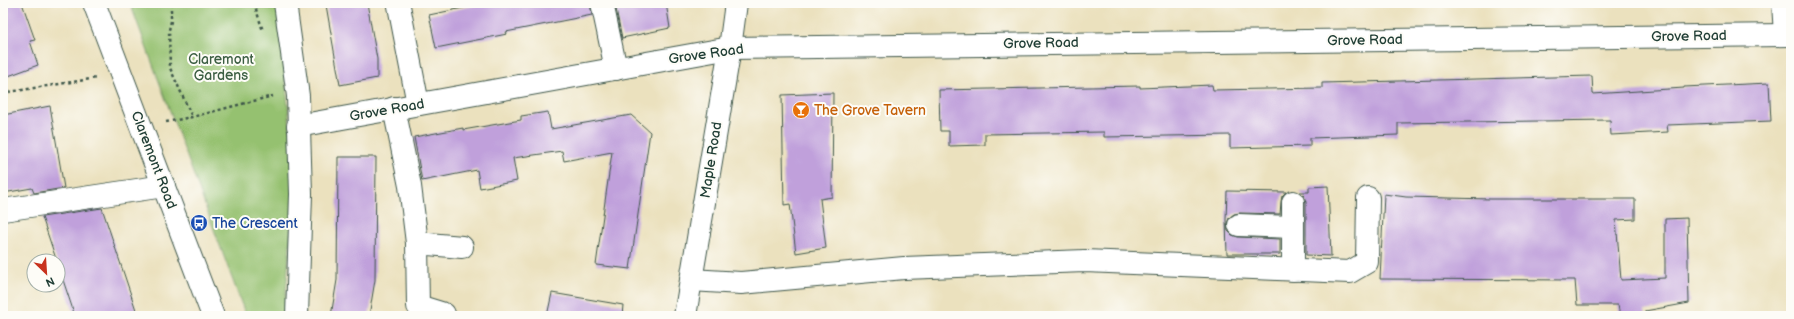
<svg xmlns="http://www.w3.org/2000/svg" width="1794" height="319" font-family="'Balsamiq Sans',sans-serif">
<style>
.green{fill:#95c16f;stroke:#5a7f52}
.building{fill:#c0a0db}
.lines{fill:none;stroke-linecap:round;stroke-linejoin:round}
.minor-casing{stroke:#3e5649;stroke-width:24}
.major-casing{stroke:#3e5649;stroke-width:24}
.path{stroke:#3e5649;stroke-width:2.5;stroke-dasharray:3 3;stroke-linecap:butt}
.minor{stroke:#fff;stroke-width:22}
.major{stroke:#fff;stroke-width:22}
.labels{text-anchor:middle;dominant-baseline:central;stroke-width:4;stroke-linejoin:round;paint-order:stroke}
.street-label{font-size:14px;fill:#1f3d34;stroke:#fdfcf7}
.park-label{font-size:14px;fill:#3c5e43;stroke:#fdfcf7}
.food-label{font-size:14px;fill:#c56008;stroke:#fdfcf7;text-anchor:start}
.transit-label{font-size:14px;fill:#164399;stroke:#fdfcf7;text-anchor:start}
</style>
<rect width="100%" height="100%" fill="#fdfcf7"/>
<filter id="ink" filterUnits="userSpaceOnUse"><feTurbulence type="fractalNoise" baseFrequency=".025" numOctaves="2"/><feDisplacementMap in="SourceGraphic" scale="8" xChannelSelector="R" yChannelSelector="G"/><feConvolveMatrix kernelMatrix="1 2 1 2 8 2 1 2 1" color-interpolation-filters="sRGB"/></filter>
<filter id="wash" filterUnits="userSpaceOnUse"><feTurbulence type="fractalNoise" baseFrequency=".012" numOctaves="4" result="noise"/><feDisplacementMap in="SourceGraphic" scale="16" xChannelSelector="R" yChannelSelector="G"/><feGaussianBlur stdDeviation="0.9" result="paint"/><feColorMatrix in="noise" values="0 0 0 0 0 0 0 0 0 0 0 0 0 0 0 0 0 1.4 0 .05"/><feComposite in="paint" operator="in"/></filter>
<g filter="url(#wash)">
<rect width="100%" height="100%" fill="#ebe1be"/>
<path class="green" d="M130 3H278L291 136 294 196 284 316H246Z"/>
<g id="blocks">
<g class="building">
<path d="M3 3H22L35 40 30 41 38 65 3 78Z"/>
<path d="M341 3H367L377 59V78L340 85 326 5Z"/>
<path d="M487 3H590L592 15 506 32 507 34 436 48 429 15Z"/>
<path d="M645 3H666L670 28 622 38 616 9Z"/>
<path d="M1592 76 1593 94 1684 88V87L1769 83 1771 121 1667 125 1668 132 1611 135 1610 120 1398 123V135L1310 138V146L1230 148V135L1104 137V132L985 134V145L949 146V131H940L939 90 1140 86V88L1212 85 1213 90 1322 88V83Z"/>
<path d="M833 93 832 197 820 199 826 248 796 253 790 204 784 205 782 95Z"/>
<path d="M50 106 64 188 34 193 32 188 3 193V115Z"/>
<path d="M548 112 551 129 631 115 650 132 630 269 596 265 612 152 564 161 562 151 513 158 517 181 480 188 477 170 422 181 414 137 463 128V130L521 120V116Z"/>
<path d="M338 157H376L375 280 369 316H331L337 280Z"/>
<path d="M1328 186 1331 256 1306 255V202L1304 196 1300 192H1309V187Z"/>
<path d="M1227 191 1286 192 1282 196 1281 202 1280 214 1239 213 1234 214 1229 218 1227 224 1228 231 1232 235 1238 237 1280 239V254H1227L1226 220Z"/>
<path d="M1384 194 1406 197 1491 199H1635V219L1616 220 1621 280 1665 278V219L1687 218 1689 303 1645 311 1646 316H1620L1618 305H1577L1575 280 1380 279Z"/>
<path d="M102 208 138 316H75L42 217Z"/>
<path d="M552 293 623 305 622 316H547Z"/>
</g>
</g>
</g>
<g filter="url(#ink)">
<use href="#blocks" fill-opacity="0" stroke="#3e5649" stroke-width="1"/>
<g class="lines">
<g class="minor-casing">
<g id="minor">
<path d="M285 3 298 96 301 194 297 316"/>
<path d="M602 3 616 69"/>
<path d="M1783 3 1785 35"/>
<path d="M399 6 418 104"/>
<path d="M394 108 410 186 417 243 418 306 444 314 443 316"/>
<path d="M298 126 730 48 1791 35"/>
<path d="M1293 202V270"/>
<path d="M3 210 164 186"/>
<path d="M1239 225 1293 227"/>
<path d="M417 243 462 247"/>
<path d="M691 280 741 283 904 268 1085 261 1350 272 1367 262 1368 198"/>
<path d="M685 316 730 48 736 3"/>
</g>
</g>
<g class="major-casing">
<path id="major" d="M94 3 213 316"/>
</g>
<g class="path">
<path d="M171 3V21L169 30 170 68 192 117"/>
<path d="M254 3 263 31"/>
<path d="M3 93 97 78"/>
<path d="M166 122 192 117 273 96"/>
</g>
<use href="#minor" class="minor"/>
<use href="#major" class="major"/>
</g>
</g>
<defs>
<g id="bar-disc" transform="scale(0.9)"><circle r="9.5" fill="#e8710a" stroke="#fdfcf7"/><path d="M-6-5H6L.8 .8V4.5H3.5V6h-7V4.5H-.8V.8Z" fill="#fff"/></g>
<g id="bus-disc" transform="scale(0.9)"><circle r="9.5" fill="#1a4fb4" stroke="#fdfcf7"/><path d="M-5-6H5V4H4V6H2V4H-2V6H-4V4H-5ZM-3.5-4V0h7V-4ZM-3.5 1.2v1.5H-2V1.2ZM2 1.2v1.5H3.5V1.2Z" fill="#fff"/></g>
</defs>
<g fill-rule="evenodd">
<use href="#bar-disc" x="801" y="110"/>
<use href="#bus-disc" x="199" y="223"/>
</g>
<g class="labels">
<g class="street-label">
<text transform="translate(1689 36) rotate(-1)">Grove Road</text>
<text transform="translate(1365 40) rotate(-1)">Grove Road</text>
<text transform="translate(1041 43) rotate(-1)">Grove Road</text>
<text transform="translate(706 54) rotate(-8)">Grove Road</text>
<text transform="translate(387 110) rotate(-10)">Grove Road</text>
<text transform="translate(154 160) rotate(69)">Claremont Road</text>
<text transform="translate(711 160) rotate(-81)">Maple Road</text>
</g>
<g class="park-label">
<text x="221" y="59">Claremont<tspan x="221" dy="16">Gardens</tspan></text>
</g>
<g class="food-label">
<text x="814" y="110">The Grove Tavern</text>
</g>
<g class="transit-label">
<text x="212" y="223">The Crescent</text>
</g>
</g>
<rect width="1794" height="319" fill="none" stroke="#fdfcf7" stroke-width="16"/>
<g transform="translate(46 273) rotate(155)"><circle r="19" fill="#fdfcf7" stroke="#a4b0a9"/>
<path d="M0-3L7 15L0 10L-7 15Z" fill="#c8321e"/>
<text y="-6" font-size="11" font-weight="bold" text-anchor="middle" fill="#1f3d34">N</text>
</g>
</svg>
